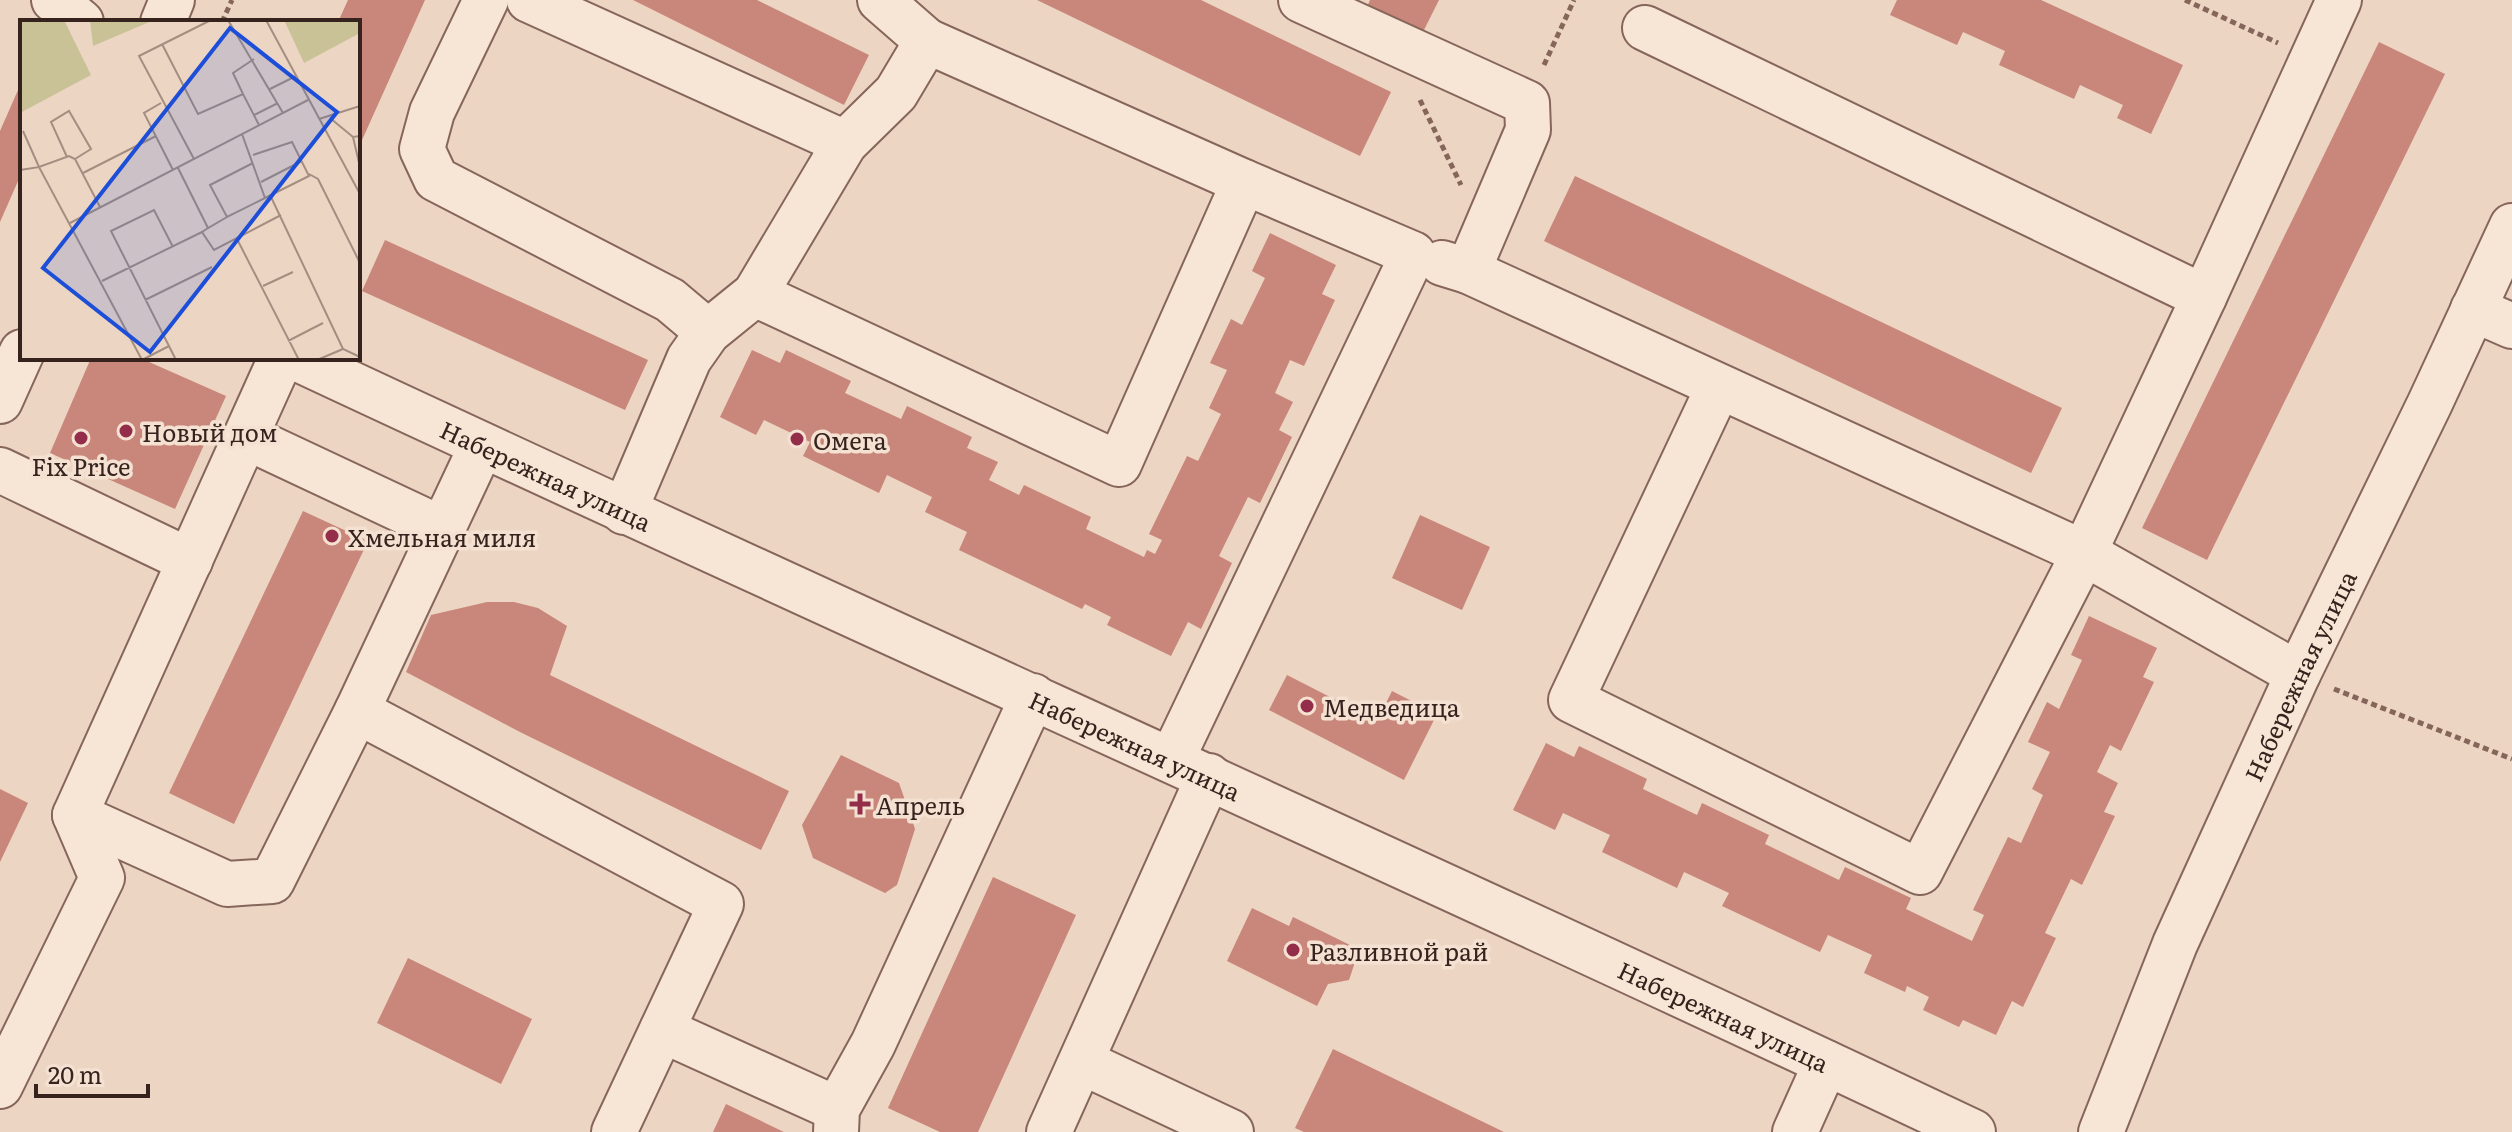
<svg xmlns="http://www.w3.org/2000/svg" width="2512" height="1132" font-family="Literata,serif">
<style>
.building{fill:#c9867a}
.lines{fill:none;stroke-linecap:round;stroke-linejoin:round}
.minor-casing{stroke:#86665b;stroke-width:48}
.path{stroke:#86665b;stroke-width:5;stroke-dasharray:6 4;stroke-linecap:butt}
.minor{stroke:#f7e5d6;stroke-width:44}
.poi-dot{fill:#932d49;stroke:#f4e1d2;stroke-width:3}
.labels{text-anchor:middle;dominant-baseline:central;stroke-width:7;stroke-linejoin:round;paint-order:stroke}
.poi-label{font-size:24px;fill:#36231e;stroke:#f4e1d2;text-anchor:start}
.street-label{font-size:24px;fill:#36231e;stroke:#f4e1d2}
.inset-road{fill:none;stroke:#a38e81;stroke-width:2}
.view{fill:#1d4ed8;fill-opacity:0.15;stroke:#1d4ed8;stroke-width:4}
.inset-edge{fill:none;stroke:#36231e;stroke-width:4}
</style>
<rect width="100%" height="100%" fill="#ecd5c3"/>
<g class="building">
<path d="M348 0H425L358 149V22H338Z"/>
<path d="M633 0H757L869 55 844 105Z"/>
<path d="M1037 0H1201L1391 92 1360 156Z"/>
<path d="M1370 0H1439L1422 34 1367 7Z"/>
<path d="M1897 0H2041L2183 65 2151 134 2117 118 2123 105 2080 85 2074 99 1999 65 2005 51 1963 32 1957 45 1890 15Z"/>
<path d="M2379 42 2445 74 2207 560 2142 528Z"/>
<path d="M22 81V172L0 222V131Z"/>
<path d="M1575 176 2062 408 2031 473 1544 241Z"/>
<path d="M1270 233 1336 265 1322 294 1335 300 1304 366 1290 360 1275 393 1293 402 1279 430 1292 437 1260 503 1248 497 1219 556 1232 563 1201 629 1188 622 1171 656 1107 625 1111 617 1085 604 1082 609 959 550 967 532 925 512 932 497 887 475 879 493 803 456 810 442 764 420 756 435 720 417 752 350 780 363 786 350 851 381 845 393 901 419 907 406 972 437 967 448 998 462 989 480 1019 495 1024 485 1091 517 1086 529 1144 557 1147 550 1155 554 1162 540 1149 534 1187 456 1198 461 1221 414 1209 408 1227 370 1210 363 1231 319 1242 325 1265 278 1252 271Z"/>
<path d="M385 240 648 360 625 410 362 291Z"/>
<path d="M91 358H140L226 396 175 509 50 453Z"/>
<path d="M303 511 368 541 234 824 169 793Z"/>
<path d="M1420 515 1490 547 1462 610 1392 578Z"/>
<path d="M487 602H514L538 608 567 626 550 675 789 791 761 850 522 733 406 672 431 615Z"/>
<path d="M2089 616 2157 648 2143 677 2154 682 2121 751 2110 745 2097 772 2118 783 2104 812 2115 816 2082 885 2071 879 2045 933 2056 938 2023 1007 2012 1001 1996 1035 1963 1020 1959 1027 1923 1010 1929 997 1907 986 1905 992 1864 973 1872 955 1828 935 1820 952 1722 906 1729 893 1684 872 1677 888 1602 852 1610 835 1563 813 1555 830 1513 810 1546 743 1574 757 1579 746 1647 779 1643 789 1697 815 1702 803 1769 835 1765 844 1839 880 1845 867 1911 898 1906 909 1972 941 1984 915 1973 910 2008 837 2021 843 2043 795 2032 789 2050 752 2028 742 2047 702 2059 709 2082 660 2071 655Z"/>
<path d="M1287 675 1377 721 1392 691 1437 714 1404 780 1269 710Z"/>
<path d="M841 755 899 783 915 829 897 885 885 893 813 858 802 825Z"/>
<path d="M0 789 28 803 0 862Z"/>
<path d="M993 877 1076 915 978 1132H940L888 1108Z"/>
<path d="M1252 908 1289 926 1293 917 1350 945 1354 965 1349 980 1328 984 1317 1006 1227 961Z"/>
<path d="M408 958 532 1019 501 1084 377 1023Z"/>
<path d="M1333 1049 1504 1132H1304L1295 1128Z"/>
<path d="M726 1104 784 1132H713Z"/>
</g>
<g class="lines">
<g class="minor-casing">
<g id="minor">
<path d="M54 0 81 22"/>
<path d="M486 0 432 112 422 149 436 179 670 300 708 332"/>
<path d="M529 0 845 143"/>
<path d="M1301 0 1527 103 1528 130 1468 271 1442 263"/>
<path d="M163 22 172 0"/>
<path d="M1645 28 2204 297"/>
<path d="M1468 271 2084 553 2298 674"/>
<path d="M755 294 1119 464 1244 182 927 41"/>
<path d="M2473 309 2512 326"/>
<path id="s1" d="M296 358C853 619 1416 868 1973 1132"/>
<path d="M1718 388 1571 700 1920 872 2084 553 2204 297 2339 0"/>
<path d="M0 401 22 352"/>
<path d="M246 437 442 529"/>
<path d="M482 445 357 711 721 904 614 1132"/>
<path d="M0 470 190 561"/>
<path d="M624 512 689 359 708 332 755 294 845 143 896 93 927 41 880 0"/>
<path d="M1172 759 1413 254 1244 182"/>
<path d="M75 815 227 884 272 881 357 711"/>
<path d="M662 1030 837 1109"/>
<path d="M1082 1062 1231 1132"/>
<path d="M0 1086 102 878 75 815 281 358"/>
<path d="M836 1132 837 1109 873 1044 1033 696"/>
<path d="M1049 1132 1209 776"/>
<path d="M1795 1132 1826 1063"/>
<path id="s2" d="M2101 1132 2175 944 2298 674 2430 403 2512 226"/>
</g>
</g>
<g class="path">
<path d="M2185 0 2278 43"/>
<path d="M222 22 232 0"/>
<path d="M1544 65 1574 0"/>
<path d="M1420 100 1461 185"/>
<path d="M2334 689 2512 759"/>
</g>
<use href="#minor" class="minor"/>
</g>
<g class="poi-dot">
<circle cx="126" cy="431" r="8"/>
<circle cx="81" cy="438" r="8"/>
<circle cx="797" cy="439" r="8"/>
<circle cx="332" cy="536" r="8"/>
<circle cx="1307" cy="706" r="8"/>
<path d="M856 792h8v8h8v8h-8v8h-8v-8h-8v-8h8z"/>
<circle cx="1293" cy="950" r="8"/>
</g>
<g class="labels">
<g class="poi-label">
<text x="142" y="431">Новый дом</text>
<text x="813" y="439">Омега</text>
<text x="81" y="465" text-anchor="middle">Fix Price</text>
<text x="348" y="536">Хмельная миля</text>
<text x="1323" y="706">Медведица</text>
<text x="876" y="804">Апрель</text>
<text x="1309" y="950">Разливной рай</text>
</g>
<g class="street-label">
<text stroke="none"><textPath href="#s1" startOffset="276">Набережная улица</textPath></text>
<text stroke="none"><textPath href="#s2" startOffset="498">Набережная улица</textPath></text>
<text stroke="none"><textPath href="#s1" startOffset="924">Набережная улица</textPath></text>
<text stroke="none"><textPath href="#s1" startOffset="1572">Набережная улица</textPath></text>
</g>
</g>
<g transform="translate(20 20)">
<rect width="340" height="340" fill="#ecd5c3"/>
<path d="M0 0H44L71 55 0 93ZM70 0H134L73 26ZM264 0H340V13L284 43Z" fill="#cac297"/>
<path class="inset-road" d="M208 0 263 93M246 0 340 174M142 24 178 94 223 74 239 105M250 69 276 56M223 74 213 53 234 39M141 83 124 93 153 150M234 95 258 83M310 98 333 117 340 116M299 99 340 86M3 111 19 147 49 136 55 139 80 187M222 114 245 178 289 156 272 122 233 135M333 117 340 147M47 137 31 102 49 91 71 129 55 139M174 139 119 36 191 0M233 143 190 165 207 197 245 178M158 148 188 208 207 197M0 150 19 147 122 340M63 153 136 116M289 154 298 159 340 243M241 162 282 141M251 177 323 329 340 337M50 203 288 80M188 208 182 212 194 230 261 195M217 219 279 340M153 227 134 190 91 211 156 340M82 261 182 212M243 266 273 252M125 280 192 247M268 321 303 303M122 340 149 326M297 340 323 329"/>
<path class="view" d="M210 8 317 92 130 332 23 248Z"/>
<rect width="340" height="340" class="inset-edge"/>
</g>
<path d="M36 1084v12h112v-12" fill="none" stroke="#36231e" stroke-width="4"/>
<text x="48" y="1084" font-size="24" fill="#36231e" stroke="#f4e1d2" stroke-width="6" paint-order="stroke">20 m</text>
</svg>
